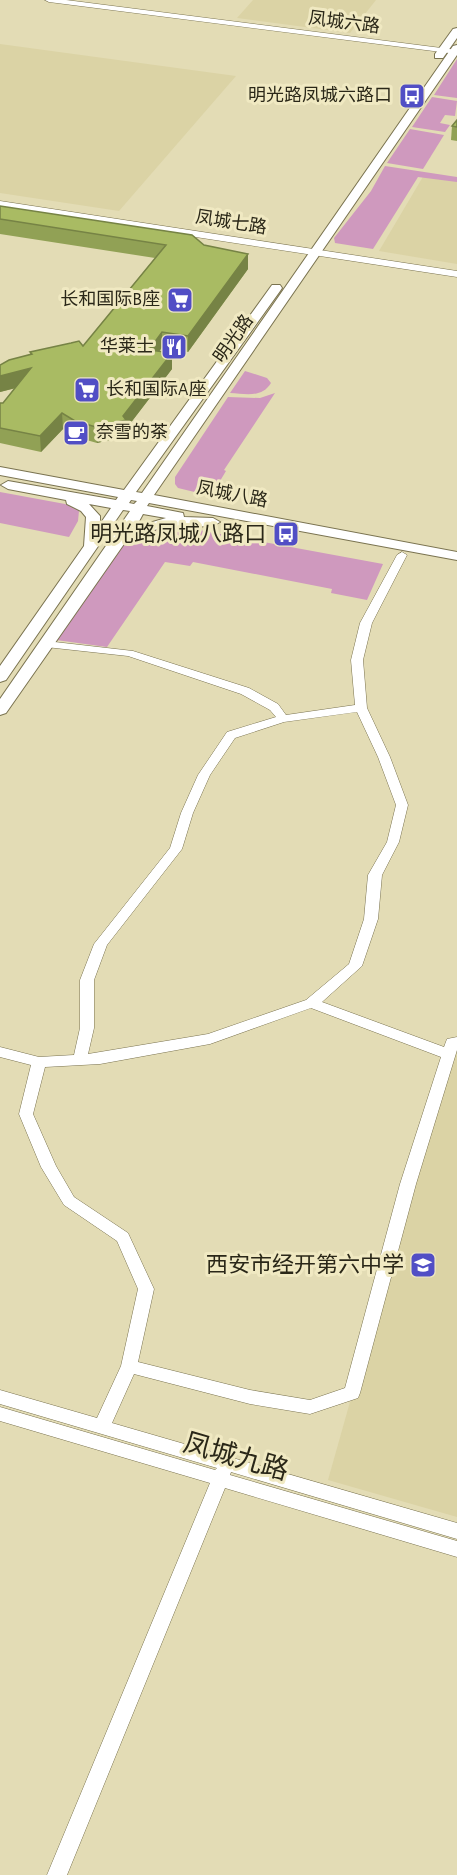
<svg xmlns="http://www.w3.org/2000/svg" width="457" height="1875" font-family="'Alegreya Sans','Noto Sans SC',sans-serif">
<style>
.built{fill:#dbd3a5}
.green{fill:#cf99be}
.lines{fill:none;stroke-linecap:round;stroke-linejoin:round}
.minor-casing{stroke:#7a7350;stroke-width:1}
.major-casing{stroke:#7a7350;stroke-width:2}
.minor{fill:#fff;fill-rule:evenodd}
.major{fill:#fff;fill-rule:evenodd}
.wall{fill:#91a155}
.shaded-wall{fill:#768345}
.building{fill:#a9bb63;stroke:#768345;stroke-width:1.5}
.labels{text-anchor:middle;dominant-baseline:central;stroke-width:6;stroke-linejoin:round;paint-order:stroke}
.far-street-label{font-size:18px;fill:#2a2718;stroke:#f0e9c2}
.far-poi-label{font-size:18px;fill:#2a2718;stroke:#f0e9c2;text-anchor:end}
.poi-label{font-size:22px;fill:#2a2718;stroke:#f0e9c2;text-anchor:end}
.near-street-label{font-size:27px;fill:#2a2718;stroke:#f0e9c2}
</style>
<rect width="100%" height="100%" fill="#e3dcb5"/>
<g class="built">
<path d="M253 0H376L350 33 237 18Z"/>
<path d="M0 44 236 76 119 211 0 193Z"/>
<path d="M424 175 457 181V264L379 251Z"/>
<path d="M449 1050 457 1051V1517L328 1480Z"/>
</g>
<g class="green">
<path d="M457 58V98L434 95 457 59Z"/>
<path d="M432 97 457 101 455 116 445 115 440 123 450 125 445 132 412 127Z"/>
<path d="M410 129 444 135 423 169 387 163Z"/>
<path d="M385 166 457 177V182L418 177 373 249 335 243 334 238 371 191Z"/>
<path d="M245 371 267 378 271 383C262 398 246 394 230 393Z"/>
<path d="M275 393 224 470 226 471 211 496 178 488 175 484V477L228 397 260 398Z"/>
<path d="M0 492 65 504 79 511 78 521 69 537 0 523Z"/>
<path d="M177 526 383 564 367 600 331 593 332 589 193 562 190 566 165 562 107 647 56 640 127 537 138 530Z"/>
</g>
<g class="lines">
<g class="minor-casing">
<g id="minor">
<path d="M45 0H66L457 50V54L49 2Z"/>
<path d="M0 201 457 271V277L0 207Z"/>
<path d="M402 552 407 555 372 623 363 660 367 708 390 757 408 805 399 842 382 875 378 919 362 966 322 1002 444 1047 447 1039 457 1037V1050L416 1184 360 1393 358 1398 310 1414 250 1404 134 1374 112 1423 457 1523V1539L231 1472 230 1475 457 1541V1557L225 1488 67 1875H47L210 1483 0 1421V1407L215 1470 217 1468 0 1404V1390L97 1418 121 1366 138 1289 117 1241 64 1205 41 1167 19 1114 31 1065 0 1057V1047L39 1057 74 1055 80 1028V980L94 944 170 848 181 813 198 775 227 732 276 717 270 710 241 694 128 656 46 647 40 644 46 641 133 651 249 688 278 704 286 715 355 705 351 660 360 623 397 555ZM357 712 378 757 396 805 387 842 368 875 364 919 349 964 306 1000 208 1034 88 1054 94 1028V980L107 945 182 849 193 813 210 775 235 738 284 722ZM311 1008 441 1057 400 1184 345 1388 310 1400 250 1390 138 1362 154 1289 128 1233 74 1197 56 1166 33 1114 45 1067 100 1064 210 1044Z"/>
</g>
</g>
<g class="major-casing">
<g id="major">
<path d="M457 28V38L443 58H435V54L453 29Z"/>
<path d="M457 45V55L154 495 457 552V560L149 503 147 506 183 513 184 517 213 518 220 522 213 526 159 528 124 544 6 713 0 715V699L130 511 123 510 6 680 0 682V666L84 546 86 517 81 511 67 504 66 500 8 489 1 485 8 481 116 500 118 497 0 475V467L124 490 272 285H280L282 288 280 291 136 492 142 493 453 46ZM131 500 137 501 134 504 129 503ZM89 504 111 508 100 524V516ZM143 514 166 518 136 527Z"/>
</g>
</g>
<use href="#minor" class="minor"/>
<use href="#major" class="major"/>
</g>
<g class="wall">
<path d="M457 120V141L451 140 452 126Z"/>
<path d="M0 206 248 254V269L188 352 162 347 160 351 172 353V369L126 429V436L97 443 76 437 63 429 41 452 0 443V403H3L15 388 0 392V365L30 355V352L83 346 155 258 0 234Z"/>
</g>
<g class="shaded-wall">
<path d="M248 254V269L188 352V336Z"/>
<path d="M162 332V347L150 365 149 350Z"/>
<path d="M172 353V369L126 429V436L97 443 96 427 123 416Z"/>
<path d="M31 368 32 384 0 392V376Z"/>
<path d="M62 413 63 429 41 452 40 436Z"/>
</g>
<g class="building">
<path d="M457 120V127L452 126Z"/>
<path d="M0 206 192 235 204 245 248 254 188 336 162 332 149 350 172 353 123 416 126 420 96 427 75 421 62 413 40 436 0 428V403H3L31 368 0 376V365L9 360 32 354 30 352 71 343 79 341 83 346 166 245 0 219Z"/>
</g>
<defs>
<g id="bus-square" transform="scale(1.35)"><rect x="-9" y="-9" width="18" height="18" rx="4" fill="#514ec5" stroke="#f0e9c2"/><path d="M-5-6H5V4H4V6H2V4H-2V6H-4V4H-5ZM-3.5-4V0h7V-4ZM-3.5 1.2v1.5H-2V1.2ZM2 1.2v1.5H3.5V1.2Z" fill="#fff"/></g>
<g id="supermarket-square" transform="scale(1.35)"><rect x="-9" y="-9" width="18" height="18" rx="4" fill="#514ec5" stroke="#f0e9c2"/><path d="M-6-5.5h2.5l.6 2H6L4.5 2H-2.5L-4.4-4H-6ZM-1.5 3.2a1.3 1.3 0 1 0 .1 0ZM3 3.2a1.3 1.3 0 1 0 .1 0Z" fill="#fff"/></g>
<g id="restaurant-square" transform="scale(1.35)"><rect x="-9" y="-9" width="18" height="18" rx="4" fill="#514ec5" stroke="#f0e9c2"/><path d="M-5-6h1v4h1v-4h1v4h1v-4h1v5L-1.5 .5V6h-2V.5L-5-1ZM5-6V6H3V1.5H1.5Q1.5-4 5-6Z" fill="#fff"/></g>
<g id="cafe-square" transform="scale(1.35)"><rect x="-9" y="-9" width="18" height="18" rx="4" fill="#514ec5" stroke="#f0e9c2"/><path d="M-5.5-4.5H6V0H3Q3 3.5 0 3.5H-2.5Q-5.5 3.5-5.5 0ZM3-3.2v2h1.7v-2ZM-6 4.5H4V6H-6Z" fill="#fff"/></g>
<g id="school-square" transform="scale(1.35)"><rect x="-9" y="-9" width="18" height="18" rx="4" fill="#514ec5" stroke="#f0e9c2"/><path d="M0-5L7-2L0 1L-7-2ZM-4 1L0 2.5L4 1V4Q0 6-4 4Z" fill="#fff"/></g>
</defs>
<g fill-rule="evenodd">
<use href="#bus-square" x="412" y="96"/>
<use href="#supermarket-square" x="180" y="300"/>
<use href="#restaurant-square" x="174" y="347"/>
<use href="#supermarket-square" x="87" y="390"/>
<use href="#cafe-square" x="76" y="433"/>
<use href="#bus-square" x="286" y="534"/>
<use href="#school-square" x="423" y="1265"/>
</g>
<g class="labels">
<g class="far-street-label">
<text transform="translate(344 23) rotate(7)">凤城六路</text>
<text transform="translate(231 223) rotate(9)">凤城七路</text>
<text transform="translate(234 339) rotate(-55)">明光路</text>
<text transform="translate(232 495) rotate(11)">凤城八路</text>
</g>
<g class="far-poi-label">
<text x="392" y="96">明光路凤城六路口</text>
<text x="160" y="300">长和国际B座</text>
<text x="154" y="347">华莱士</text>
<text x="106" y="390" text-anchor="start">长和国际A座</text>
<text x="96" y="433" text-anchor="start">奈雪的茶</text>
</g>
<g class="poi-label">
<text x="266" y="534">明光路凤城八路口</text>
<text x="404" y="1265">西安市经开第六中学</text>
</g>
<g class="near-street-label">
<text transform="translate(236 1457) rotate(16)">凤城九路</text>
</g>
</g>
</svg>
